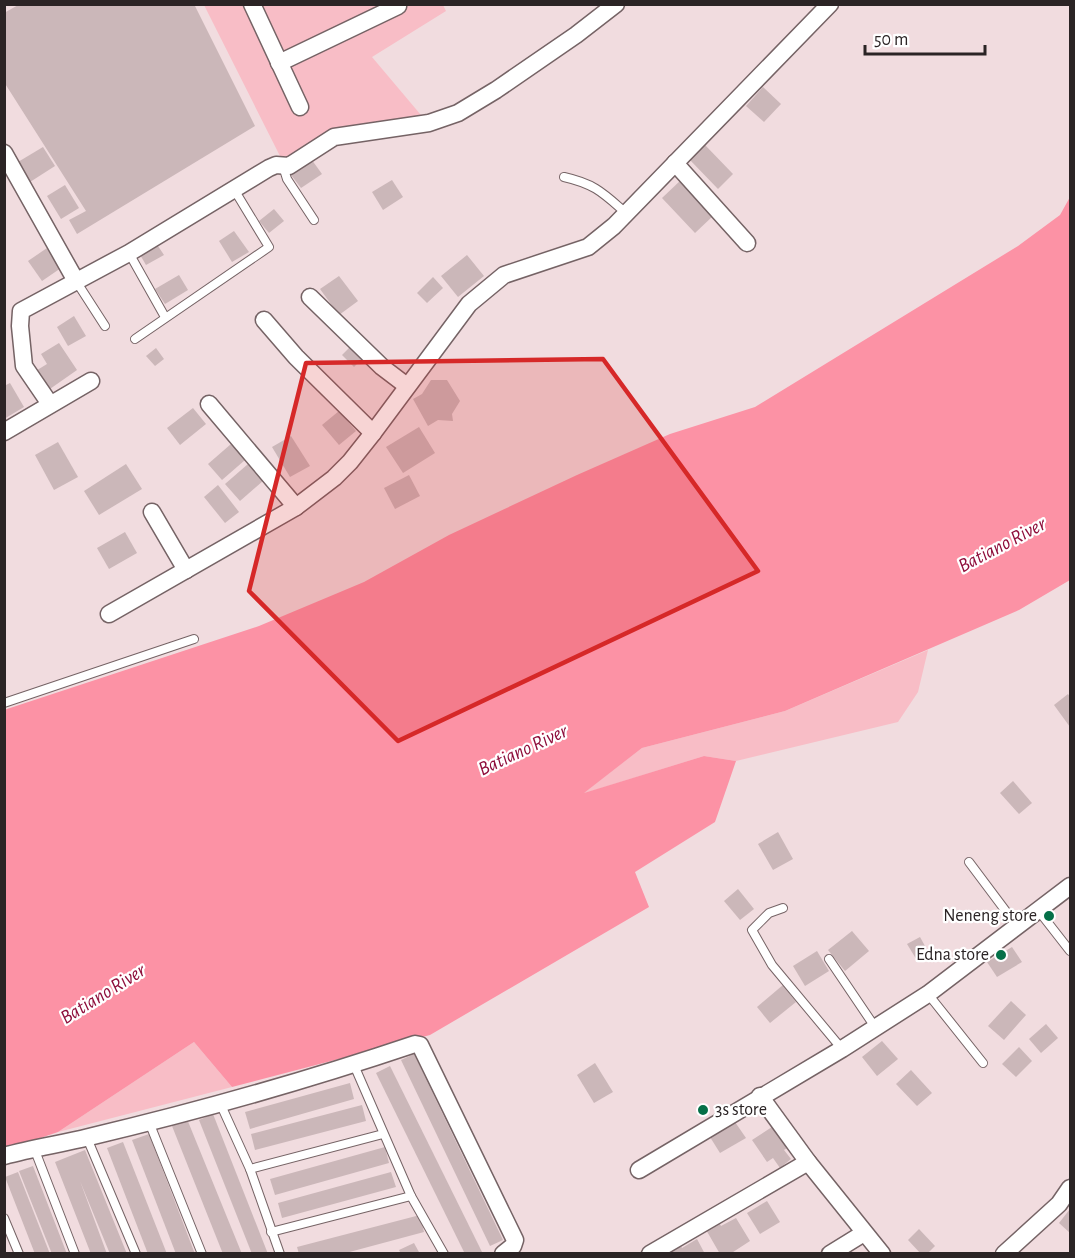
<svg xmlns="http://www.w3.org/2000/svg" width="1075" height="1258" font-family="'Alegreya Sans',sans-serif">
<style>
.green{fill:#f8bdc6}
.water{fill:#fc92a5}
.building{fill:#cbb7b9}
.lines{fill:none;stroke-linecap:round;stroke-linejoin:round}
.lane-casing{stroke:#756365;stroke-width:10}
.street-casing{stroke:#756365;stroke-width:19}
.lane{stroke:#fff;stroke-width:8}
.street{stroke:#fff;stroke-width:16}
.marked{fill:#d62828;fill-opacity:0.2;stroke:#d62828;stroke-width:4.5;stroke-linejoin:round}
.poi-dot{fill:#057048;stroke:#fff;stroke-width:2}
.labels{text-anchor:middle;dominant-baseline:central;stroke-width:4.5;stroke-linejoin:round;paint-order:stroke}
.poi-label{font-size:18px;fill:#2b2425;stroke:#fff;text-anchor:end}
.water-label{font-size:20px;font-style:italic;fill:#8e0e3b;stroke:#fff}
</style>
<rect width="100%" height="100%" fill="#f1dcdf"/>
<g class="green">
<path d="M204 5H443L446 11 372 57 426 121 334 133 284 164Z"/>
<path d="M928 650 918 692 898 722 736 761 704 756 582 794 642 748 785 711Z"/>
<path d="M194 1042 232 1087 58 1132Z"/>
</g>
<path class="water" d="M1070 197V580L1019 610 785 711 642 748 584 793 704 756 736 761 715 822 635 872 649 907 430 1035 232 1087 194 1042 58 1132 5 1150 4 710 259 626 364 582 449 535 577 475 670 434 755 407 1018 246 1060 215Z"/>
<g class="building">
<path d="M20 4H194L255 126 77 234 69 220 86 211 4 82V13Z"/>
<path d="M763 87 781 104 764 122 746 106Z"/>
<path d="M705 145 733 174 718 189 690 160Z"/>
<path d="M43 147 55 166 30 182 18 162Z"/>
<path d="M309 156 322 174 301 188 288 171Z"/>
<path d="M392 180 403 197 383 210 372 192Z"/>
<path d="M681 180 714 215 695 233 662 198Z"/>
<path d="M65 185 79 208 61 219 47 196Z"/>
<path d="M274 209 284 221 269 233 259 221Z"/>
<path d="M234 231 249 252 232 262 219 241Z"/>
<path d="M156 243 164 255 146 265 139 253Z"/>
<path d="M47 248 61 268 42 281 28 261Z"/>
<path d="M467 255 484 276 458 297 441 276Z"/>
<path d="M179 275 188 290 165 304 155 289Z"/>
<path d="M339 276 358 301 339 315 320 289Z"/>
<path d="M433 277 443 288 427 303 417 293Z"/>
<path d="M74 316 86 336 68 346 57 327Z"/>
<path d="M59 343 77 370 47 391 34 372 47 364 41 354Z"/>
<path d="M354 343 366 355 354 367 342 355Z"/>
<path d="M156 348 164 359 155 366 146 356Z"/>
<path d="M431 380H447L460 401 452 414 453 421 438 420 428 426 413 399 422 394Z"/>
<path d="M10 383 24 407 4 419V386Z"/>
<path d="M193 408 206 424 180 445 167 428Z"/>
<path d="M339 411 356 431 339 445 322 425Z"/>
<path d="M419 427 435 453 403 473 386 447Z"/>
<path d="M291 436 310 466 290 477 272 447Z"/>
<path d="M58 442 78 477 54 490 35 455Z"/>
<path d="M231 444 245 460 222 480 208 464Z"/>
<path d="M126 464 142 489 99 515 84 491Z"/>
<path d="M248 464 263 481 240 501 225 484Z"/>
<path d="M409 475 420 496 395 509 384 488Z"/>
<path d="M218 485 239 512 225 523 204 497Z"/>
<path d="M125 532 137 553 109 569 97 548Z"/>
<path d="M1068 694 1070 697V727L1054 705Z"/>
<path d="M1013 781 1032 803 1019 814 1000 793Z"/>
<path d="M778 832 793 859 773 870 758 844Z"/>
<path d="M738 889 754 909 740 920 724 901Z"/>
<path d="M852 931 869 951 845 971 828 950Z"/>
<path d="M920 937 930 955 918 962 907 944Z"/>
<path d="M1012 947 1022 962 997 977 987 962Z"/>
<path d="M817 951 829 971 805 986 793 966Z"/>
<path d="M783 985 796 1002 770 1023 757 1007Z"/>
<path d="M1011 1001 1026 1015 1004 1040 988 1026Z"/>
<path d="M1046 1024 1058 1038 1041 1053 1029 1039Z"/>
<path d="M882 1041 898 1059 877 1076 862 1057Z"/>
<path d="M1019 1047 1032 1061 1016 1077 1002 1064Z"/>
<path d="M414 1054 503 1240 490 1246 401 1060Z"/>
<path d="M595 1063 613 1092 594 1103 577 1075Z"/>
<path d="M390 1066 483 1254H465L376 1073Z"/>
<path d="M911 1070 932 1093 917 1106 896 1084Z"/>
<path d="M350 1083 354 1099 250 1129 245 1112Z"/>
<path d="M362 1105 366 1121 255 1150 251 1134Z"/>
<path d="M213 1114 268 1254H252L199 1120Z"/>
<path d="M187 1119 242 1254H223L172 1126Z"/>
<path d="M735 1122 746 1138 720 1153 710 1137Z"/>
<path d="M775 1125 790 1146 784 1150 791 1159 780 1168 773 1158 767 1162 752 1140Z"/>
<path d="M149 1134 195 1254H176L132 1140Z"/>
<path d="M123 1142 167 1254H148L107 1148Z"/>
<path d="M385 1147 389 1163 275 1195 270 1179Z"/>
<path d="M85 1150 127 1254H110L80 1181 107 1254H91L55 1162Z"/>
<path d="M33 1166 67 1254H52L19 1171Z"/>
<path d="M18 1172 50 1254H35L5 1177Z"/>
<path d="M391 1172 396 1187 282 1218 278 1203Z"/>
<path d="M767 1201 780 1222 760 1234 747 1213Z"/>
<path d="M1070 1209V1233L1059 1223Z"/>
<path d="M420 1215 424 1232 342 1254H299L297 1247Z"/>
<path d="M736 1218 750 1241 730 1254H720L705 1228 718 1220 721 1226Z"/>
<path d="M919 1229 935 1246 927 1254H921L908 1240Z"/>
<path d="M697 1239 705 1254H668L666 1250 679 1242 682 1248Z"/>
<path d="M414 1243 420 1254H401L399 1250Z"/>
</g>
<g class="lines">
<g class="lane-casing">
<g id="lane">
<path d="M283 166 287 179 314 220"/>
<path d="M564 177C595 184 603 193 626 213"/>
<path d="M129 253 165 317"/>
<path d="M76 281 105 326"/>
<path d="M135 339 269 247 235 191"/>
<path d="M4 703 194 639"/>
<path d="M969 862 1017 926"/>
<path d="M783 908 769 913 752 930 772 965 842 1049"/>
<path d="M1038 910 1070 951"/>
<path d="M829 959 875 1027"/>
<path d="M928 994 983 1063"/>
<path d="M354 1065 411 1196 444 1254"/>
<path d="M220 1103 250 1169 280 1254"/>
<path d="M149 1122 202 1254"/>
<path d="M87 1138 136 1254"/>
<path d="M34 1148 75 1254"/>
<path d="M250 1169 383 1134"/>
<path d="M4 1218 19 1254"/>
<path d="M271 1232 411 1196"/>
</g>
</g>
<g class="street-casing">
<g id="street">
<path d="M252 4 300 107"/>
<path d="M279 63 398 6"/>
<path d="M4 153 76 281"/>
<path d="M675 163 747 243"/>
<path d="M310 297 382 367 407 386"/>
<path d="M264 320 296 357 373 433 469 304 504 275 588 247 614 226 830 4"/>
<path d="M50 404 24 366 20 326 21 311 129 253 269 168 276 165 289 166 334 137 429 123 458 113 496 90 576 35 616 4"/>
<path d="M209 404 296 507"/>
<path d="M4 432 91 381"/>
<path d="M152 512 186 570"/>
<path d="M109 614 296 507 334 478 350 462 373 433"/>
<path d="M760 1096 808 1162 882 1254"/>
<path d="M4 1156C33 1148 61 1144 89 1137 199 1111 308 1080 415 1044L420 1045 515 1240 513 1246 503 1254"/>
<path d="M639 1170 842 1049 928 994 1070 886"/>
<path d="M650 1254 808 1162"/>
<path d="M830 1254 864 1233"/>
<path d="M1004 1254 1059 1204 1070 1188"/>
</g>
</g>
<use href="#lane" class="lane"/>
<use href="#street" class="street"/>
</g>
<path class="marked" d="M603 359 758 571 398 741 249 591 306 363Z"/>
<g class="poi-dot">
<circle cx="1049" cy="916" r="6"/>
<circle cx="1001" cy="955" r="6"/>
<circle cx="703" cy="1110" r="6"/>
</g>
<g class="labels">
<g class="poi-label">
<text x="1037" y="916">Neneng store</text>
<text x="989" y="955">Edna store</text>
<text x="715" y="1110" text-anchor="start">3s store</text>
</g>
<g class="water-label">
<text transform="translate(1002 545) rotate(-28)">Batiano River</text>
<text transform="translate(523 750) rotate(-25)">Batiano River</text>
<text transform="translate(103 994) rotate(-32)">Batiano River</text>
</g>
</g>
<rect width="1075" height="1258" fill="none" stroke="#2b2425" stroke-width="12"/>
<path d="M865 45v9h120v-9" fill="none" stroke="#2b2425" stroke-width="3"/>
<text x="874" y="45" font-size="18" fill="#2b2425" stroke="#ffffff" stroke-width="4.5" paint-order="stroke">50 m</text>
</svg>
